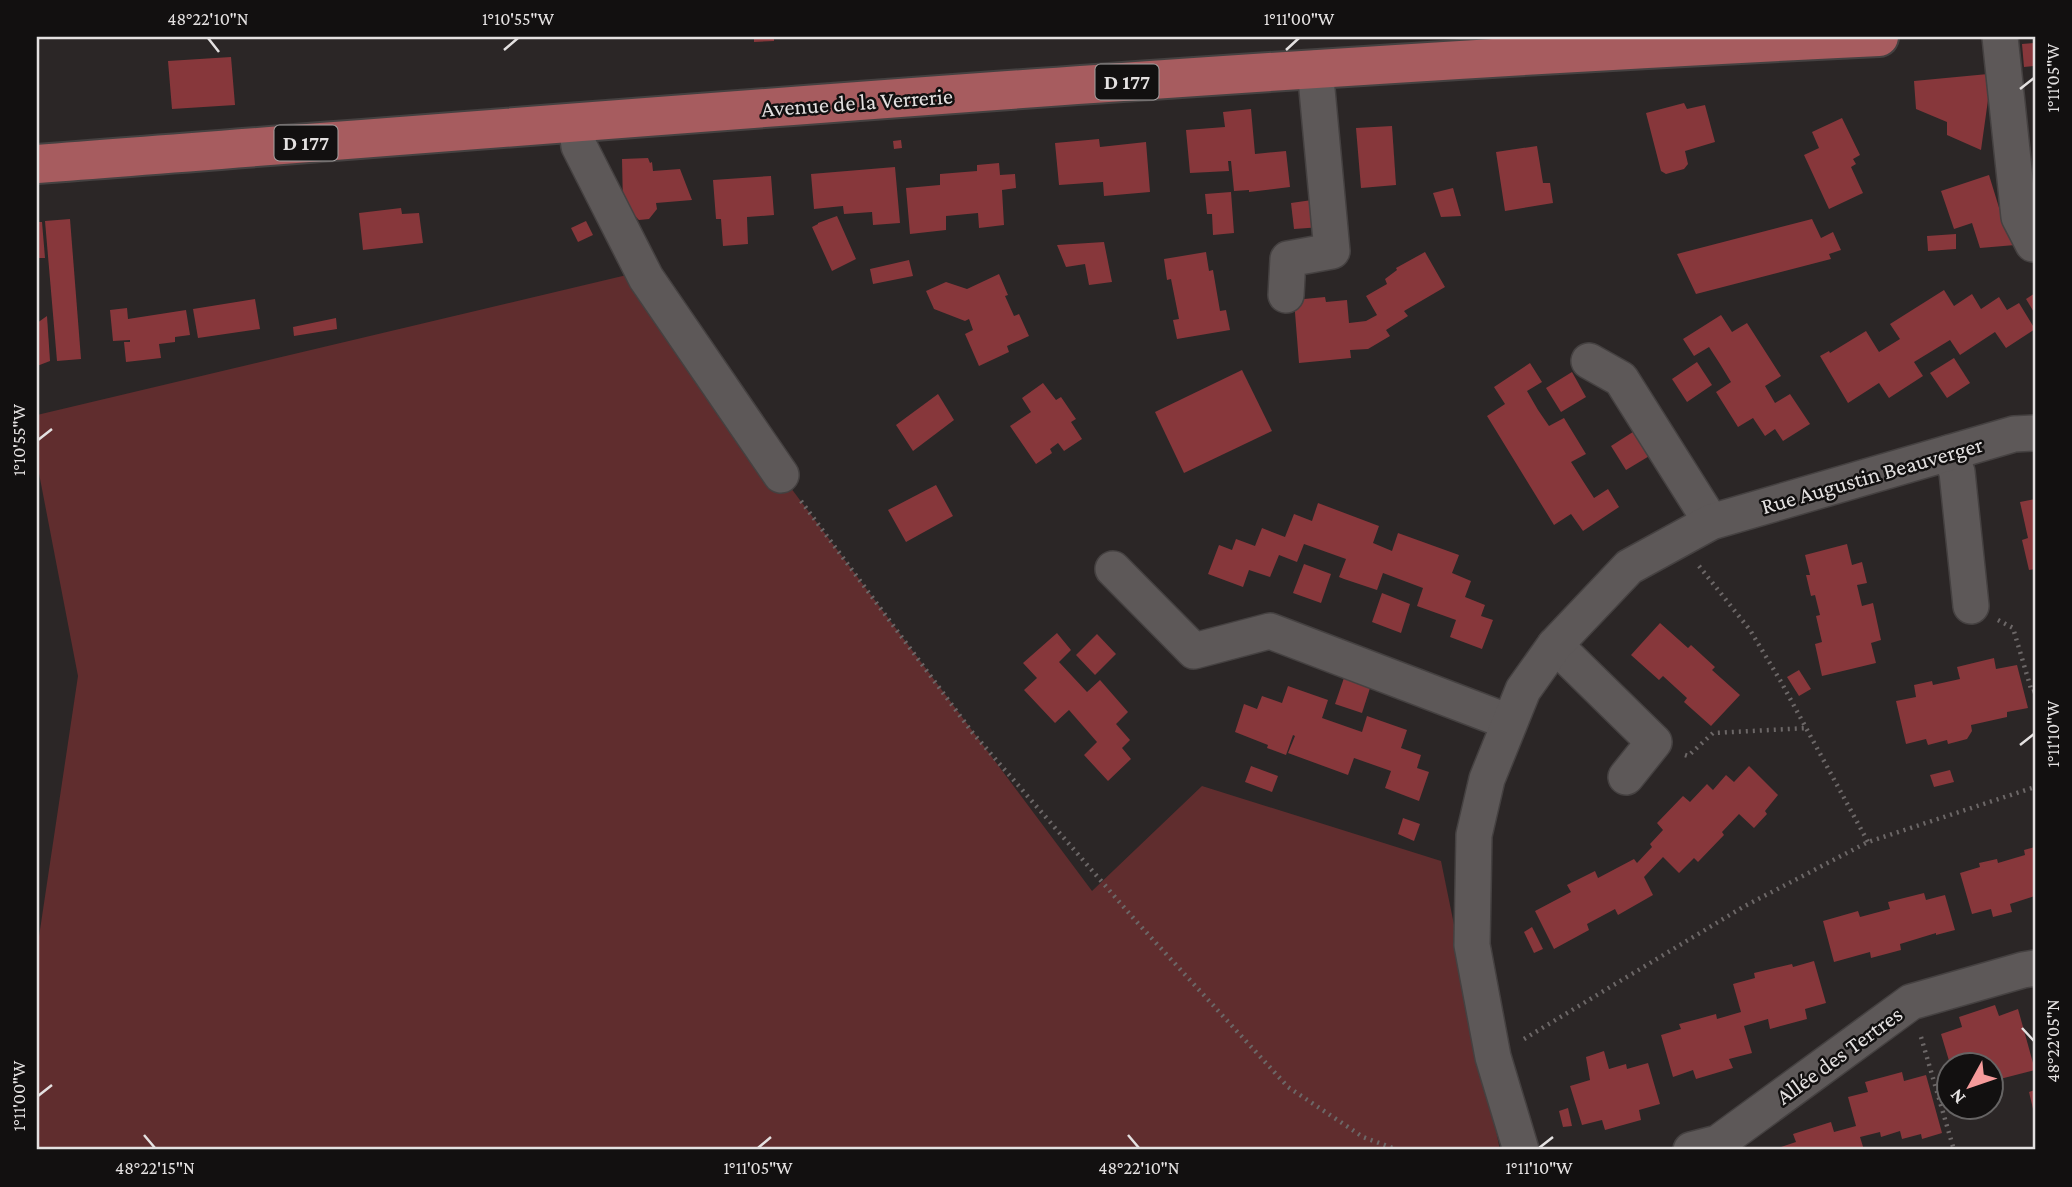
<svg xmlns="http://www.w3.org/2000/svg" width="2072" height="1187" font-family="'Crimson Pro',serif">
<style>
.green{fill:#602d2e}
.building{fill:#87373b}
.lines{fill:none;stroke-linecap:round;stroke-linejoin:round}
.minor-casing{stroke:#454141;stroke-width:38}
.primary-casing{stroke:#454141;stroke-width:42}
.path{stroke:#6c6767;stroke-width:4.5;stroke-dasharray:2 5;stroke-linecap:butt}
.minor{stroke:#5d5858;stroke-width:35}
.primary{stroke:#a75c5f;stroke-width:38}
.ticks{fill:none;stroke:#e4e1e1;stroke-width:2.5}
.labels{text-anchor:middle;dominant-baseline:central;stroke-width:5;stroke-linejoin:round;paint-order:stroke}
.shield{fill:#121010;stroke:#a5a2a2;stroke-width:2}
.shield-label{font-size:21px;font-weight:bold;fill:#e4e1e1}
.street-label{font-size:23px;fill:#e4e1e1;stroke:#121010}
.neatline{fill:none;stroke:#e4e1e1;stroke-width:2.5}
.ticks-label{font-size:18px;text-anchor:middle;fill:#e4e1e1}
</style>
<rect width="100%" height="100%" fill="#2b2626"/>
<path class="green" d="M631 274 1092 891 1202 786 1441 861 1500 1150H37V950L78 676 37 463V415Z"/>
<g class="building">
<path d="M754 37H774V41L754 42Z"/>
<path d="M2035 43V66L2024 67 2022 44Z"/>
<path d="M231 57 235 105 172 109 168 61Z"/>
<path d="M1988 74V100L1981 150 1947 135V122L1916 109 1914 81Z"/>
<path d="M1684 103 1687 109 1705 105 1715 142 1685 151 1688 164 1684 169 1666 174 1661 171 1646 113Z"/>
<path d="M1251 109 1255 154 1286 151 1290 187 1249 192V190L1234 191 1231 161H1228L1229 171 1190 173 1186 130 1225 127 1223 112Z"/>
<path d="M1842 118 1860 155 1853 159 1856 164 1851 167 1863 193 1829 209 1804 155 1819 148 1812 132Z"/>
<path d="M1392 126 1396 185 1361 188 1356 128Z"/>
<path d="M1099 139 1100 147 1146 142 1150 192 1104 196 1103 182 1059 185 1055 143Z"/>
<path d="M901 140 902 148 894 149 893 141Z"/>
<path d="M1537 146 1543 183H1550L1553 203 1505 211 1496 152Z"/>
<path d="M648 158 650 163 652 162 653 171 680 169 692 200 656 203 657 209 649 219 639 220 630 211 629 204 623 205 622 159Z"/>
<path d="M999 163 1000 175 1015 174 1016 188 1002 190 1004 225 979 228 978 213 946 216V230L910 234 906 188 940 185V174L977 171V165Z"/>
<path d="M895 167 900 223 873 225 872 212 844 214 843 206 814 209 811 174Z"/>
<path d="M1989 175 2001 214 2015 245 1980 248 1972 223 1954 229 1941 191Z"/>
<path d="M771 176 774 215 747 217 748 244 723 246 721 219H716L713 180Z"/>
<path d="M1453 188 1461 216 1441 217 1433 193Z"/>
<path d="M1231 192 1234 233 1213 235 1212 214H1207L1205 194Z"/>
<path d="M1319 199 1322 227 1294 229 1291 203Z"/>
<path d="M401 208 402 214 419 213 423 243 363 250 359 213Z"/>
<path d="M837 216 856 259 832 271 812 227 818 224V223Z"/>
<path d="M70 219 81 359 57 361 45 221Z"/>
<path d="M1812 219 1821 238 1833 232 1841 250 1829 254 1831 259 1696 294 1677 254Z"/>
<path d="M586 221 593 235 578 242 571 228Z"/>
<path d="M37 222H42L45 258H37Z"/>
<path d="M1956 234V249L1928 251 1927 236Z"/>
<path d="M1104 242 1112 282 1089 285 1085 264 1066 267 1057 245Z"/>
<path d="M1206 252 1209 271 1213 270 1220 311 1226 310 1230 330 1177 339 1173 320 1179 319 1171 279 1167 280 1164 259Z"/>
<path d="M1425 252 1445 287 1404 311 1408 316 1386 330 1390 336 1368 349 1350 350 1351 358 1299 363 1294 300 1325 297 1326 302 1347 300 1349 323 1366 321 1377 315 1366 296 1387 284 1385 279 1397 270 1396 268Z"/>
<path d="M909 260 913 276 873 284 870 269Z"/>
<path d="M999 274 1008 295 1005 296 1014 316 1019 314 1029 336 1007 346 1009 352 979 366 965 334 973 330 969 319 965 321 934 309 926 291 946 282 967 289Z"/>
<path d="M1944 290 1954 306 1972 294 1981 309 1999 297 2007 310 2019 303 2035 329 2006 348 1995 332 1960 355 1950 340 1914 362 1923 376 1889 398 1879 383 1848 403 1820 356 1829 351 1830 353 1866 331 1879 352 1900 339 1890 324Z"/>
<path d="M2035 293V314L2026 299Z"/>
<path d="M255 299 260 329 198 338 193 309Z"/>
<path d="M127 308 128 319 186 310 190 335 175 337V342L159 344 161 358 126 362 124 342H130V340L113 341 110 310Z"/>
<path d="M1721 315 1732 332 1747 323 1781 376 1765 386 1775 403 1790 394 1810 424 1783 441 1775 429 1765 436 1753 418 1738 427 1716 392 1731 382 1720 364 1709 347 1694 356 1683 339Z"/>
<path d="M47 316 50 361 37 366V323Z"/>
<path d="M336 318 337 329 294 336 293 327Z"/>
<path d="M1954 358 1970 383 1947 398 1930 373Z"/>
<path d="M1697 362 1712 385 1687 402 1672 379Z"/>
<path d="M1530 363 1542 382 1527 391 1538 410 1549 426 1564 418 1586 454 1571 462 1583 481 1594 498 1608 489 1619 507 1583 531 1571 514 1554 525 1487 416 1505 404 1494 387Z"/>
<path d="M1242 370 1272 431 1184 473 1155 412Z"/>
<path d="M1572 372 1586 397 1561 412 1546 388Z"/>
<path d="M1043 383 1056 400 1061 397 1076 419 1071 422 1082 439 1064 451 1058 443 1050 449 1052 453 1036 464 1010 426 1031 412 1022 398Z"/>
<path d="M938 394 954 420 913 451 896 425Z"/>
<path d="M1636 430 1651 455 1626 470 1611 446Z"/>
<path d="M936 485 953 516 906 542 888 510Z"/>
<path d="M2035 499V569L2029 570 2022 540 2028 538 2020 502Z"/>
<path d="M1318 503 1379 526 1373 543 1392 551 1398 533 1459 555 1452 573 1471 581 1465 597 1485 605 1481 616 1493 620 1482 649 1450 637 1456 620 1417 606 1423 588 1383 573 1377 590 1344 579 1339 577 1346 559 1304 544 1297 562 1279 555 1270 577 1249 570 1243 587 1208 574 1219 545 1232 550 1236 539 1255 546 1262 528 1285 537 1294 514 1312 521Z"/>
<path d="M1847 544 1852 565 1862 562 1867 583 1857 585 1862 606 1873 603 1881 640 1871 643 1876 663 1822 676 1815 644 1822 642 1816 616 1820 615 1815 595 1811 596 1806 575H1810L1805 555Z"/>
<path d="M1304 564 1331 574 1321 603 1293 593Z"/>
<path d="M1382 593 1410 604 1401 633 1372 622Z"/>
<path d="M1660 623 1688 648 1691 645 1715 667 1712 670 1740 695 1711 726 1684 702 1687 698 1663 676 1659 680 1631 655Z"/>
<path d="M1057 633 1071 650 1059 662 1087 692 1100 680 1128 712 1116 724 1130 740 1122 748 1131 759 1108 781 1084 755 1097 742 1069 710 1055 723 1024 690 1037 678 1023 663Z"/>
<path d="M1097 634 1116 654 1095 675 1076 655Z"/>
<path d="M1994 658 1996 669 2017 665 2028 708 2007 712V717L1971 725 1972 731 1967 739 1948 744 1947 740 1928 745 1926 739 1906 744 1896 701 1916 697 1914 685 1932 681 1933 685 1960 679 1957 667Z"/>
<path d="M1799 670 1811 689 1799 696 1787 677Z"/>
<path d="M1345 675 1371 685 1362 713 1335 704Z"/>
<path d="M1288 686 1328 700 1322 718 1362 732 1367 716 1407 730 1401 748 1421 755 1417 768 1429 772 1419 801 1385 788 1391 771 1354 758 1348 775 1288 753 1295 736 1293 735 1286 755 1267 748 1268 745 1235 732 1244 704 1257 709 1262 696 1282 703Z"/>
<path d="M1251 766 1278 776 1272 792 1245 782Z"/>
<path d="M1749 766 1778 795 1765 811 1767 814 1754 828 1739 814 1722 832 1724 835 1698 862 1694 858 1679 873 1663 857 1644 877 1653 895 1618 915 1615 909 1587 924 1589 930 1554 949 1535 911 1571 892 1567 885 1595 871 1598 878 1634 859 1637 863 1652 847 1650 844 1663 830 1657 823 1683 796 1690 802 1707 784 1713 790 1726 775 1734 782Z"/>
<path d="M1950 770 1954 782 1934 787 1930 775Z"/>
<path d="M1403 818 1420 824 1414 841 1398 834Z"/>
<path d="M2035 847V896L2010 904 2012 912 1993 917 1991 909 1972 914 1960 873 1980 867 1979 863 1997 859 1998 863 2025 855 2024 850Z"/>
<path d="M1924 893 1926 900 1945 895 1955 930 1936 935V933L1900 944 1901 950 1871 958 1870 952 1834 962 1823 921 1858 911 1860 917 1890 909 1888 902Z"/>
<path d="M1532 927 1543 949 1534 953 1524 932Z"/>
<path d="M1814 961 1826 1003 1805 1009 1807 1019 1770 1029 1768 1019 1744 1026 1752 1053 1729 1059 1733 1068 1696 1079 1693 1070 1673 1077 1661 1035 1681 1029 1679 1024 1698 1019 1716 1014 1717 1019 1741 1012 1733 984 1755 978 1754 973 1792 964 1793 967Z"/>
<path d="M1995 1005 1999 1016 2018 1009 2035 1070 2000 1079 1997 1067 1992 1069V1064H1950L1941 1034 1962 1027 1959 1017Z"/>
<path d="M1604 1051 1609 1069 1626 1064 1627 1069 1648 1063 1660 1104 1639 1110 1641 1120 1605 1130 1602 1120 1582 1125 1570 1086 1590 1080 1586 1057Z"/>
<path d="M1902 1072 1904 1081 1926 1075 1942 1133 1922 1139 1921 1134 1902 1139 1900 1131 1881 1137 1880 1132 1860 1137 1864 1150H1772L1796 1142 1793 1134 1831 1122 1834 1132 1856 1126 1848 1097 1868 1092 1865 1082Z"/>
<path d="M2035 1090V1113H2034L2029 1092Z"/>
<path d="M1568 1108 1572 1126 1563 1127 1559 1111Z"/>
</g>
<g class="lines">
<g class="minor-casing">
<g id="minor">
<path d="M2000 37 2019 217 2033 244"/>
<path d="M576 123 579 146 646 278 781 475"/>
<path d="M1286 295 1288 259 1332 251 1315 68"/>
<path d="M1589 361 1621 379 1711 522"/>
<path d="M1949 453 1957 472 1971 606"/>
<path d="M1113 569 1194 651 1270 631 1509 722"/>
<path d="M1555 645 1654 742 1626 777"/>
<path d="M1521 1150 1493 1057 1472 945 1474 835 1487 779 1523 690 1555 645 1629 567 1711 522 2014 434 2035 433"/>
<path d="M1691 1150 1718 1143 1911 1002 2023 970 2035 968"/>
</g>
</g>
<g class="primary-casing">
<path id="primary" d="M37 164C650 117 1264 66 1879 37"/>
</g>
<g class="path">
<path d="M801 501 972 732 1135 920 1288 1087 1363 1137 1398 1150"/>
<path d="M1699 566 1750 630 1780 680 1868 842"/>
<path d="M1998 620 2013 628 2032 692 2035 691"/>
<path d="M1685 755 1688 756 1713 733 1808 728"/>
<path d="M1921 1037 1954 1150"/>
<path d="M1524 1039 1743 907 1868 842 2035 787"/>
</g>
<use href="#minor" class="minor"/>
<use href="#primary" class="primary"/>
</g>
<path class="ticks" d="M208 38 219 52M504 50 518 38M1286 50 1299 38M2020 89 2034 78M38 440 52 429M2020 745 2034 734M2022 1028 2034 1041M38 1096 52 1085M144 1135 155 1148M1128 1135 1139 1148M758 1148 771 1137M1539 1148 1553 1137"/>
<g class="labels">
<g class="shield">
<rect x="1095.5" y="64.5" width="63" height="35" rx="5"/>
<rect x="274.5" y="125.5" width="63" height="35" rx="5"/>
</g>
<g class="shield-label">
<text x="1127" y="82">D 177</text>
<text x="306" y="143">D 177</text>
</g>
<g class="street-label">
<text transform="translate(857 102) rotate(-4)">Avenue de la Verrerie</text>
<text transform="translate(1872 475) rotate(-16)">Rue Augustin Beauverger</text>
<text transform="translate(1839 1055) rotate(-36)">Allée des Tertres</text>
</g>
</g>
<rect width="2072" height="1187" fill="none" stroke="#121010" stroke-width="77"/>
<g transform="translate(1970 1086) rotate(230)"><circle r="33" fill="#121010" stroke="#666464" stroke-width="2"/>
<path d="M0-5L12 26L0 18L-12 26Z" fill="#f59b9b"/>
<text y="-10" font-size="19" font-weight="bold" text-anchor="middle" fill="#e4e1e1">N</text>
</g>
<rect x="38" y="38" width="1996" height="1110" class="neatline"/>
<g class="ticks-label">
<text x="208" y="25">48°22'10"N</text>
<text x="518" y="25">1°10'55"W</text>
<text x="1299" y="25">1°11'00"W</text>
<text transform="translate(2053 78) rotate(-90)" y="6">1°11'05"W</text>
<text transform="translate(19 440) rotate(-90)" y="6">1°10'55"W</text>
<text transform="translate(2053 734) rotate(-90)" y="6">1°11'10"W</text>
<text transform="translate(2053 1041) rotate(-90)" y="6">48°22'05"N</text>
<text transform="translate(19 1096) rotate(-90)" y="6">1°11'00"W</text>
<text x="155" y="1174">48°22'15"N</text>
<text x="758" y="1174">1°11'05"W</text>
<text x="1139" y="1174">48°22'10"N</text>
<text x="1539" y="1174">1°11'10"W</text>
</g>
</svg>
